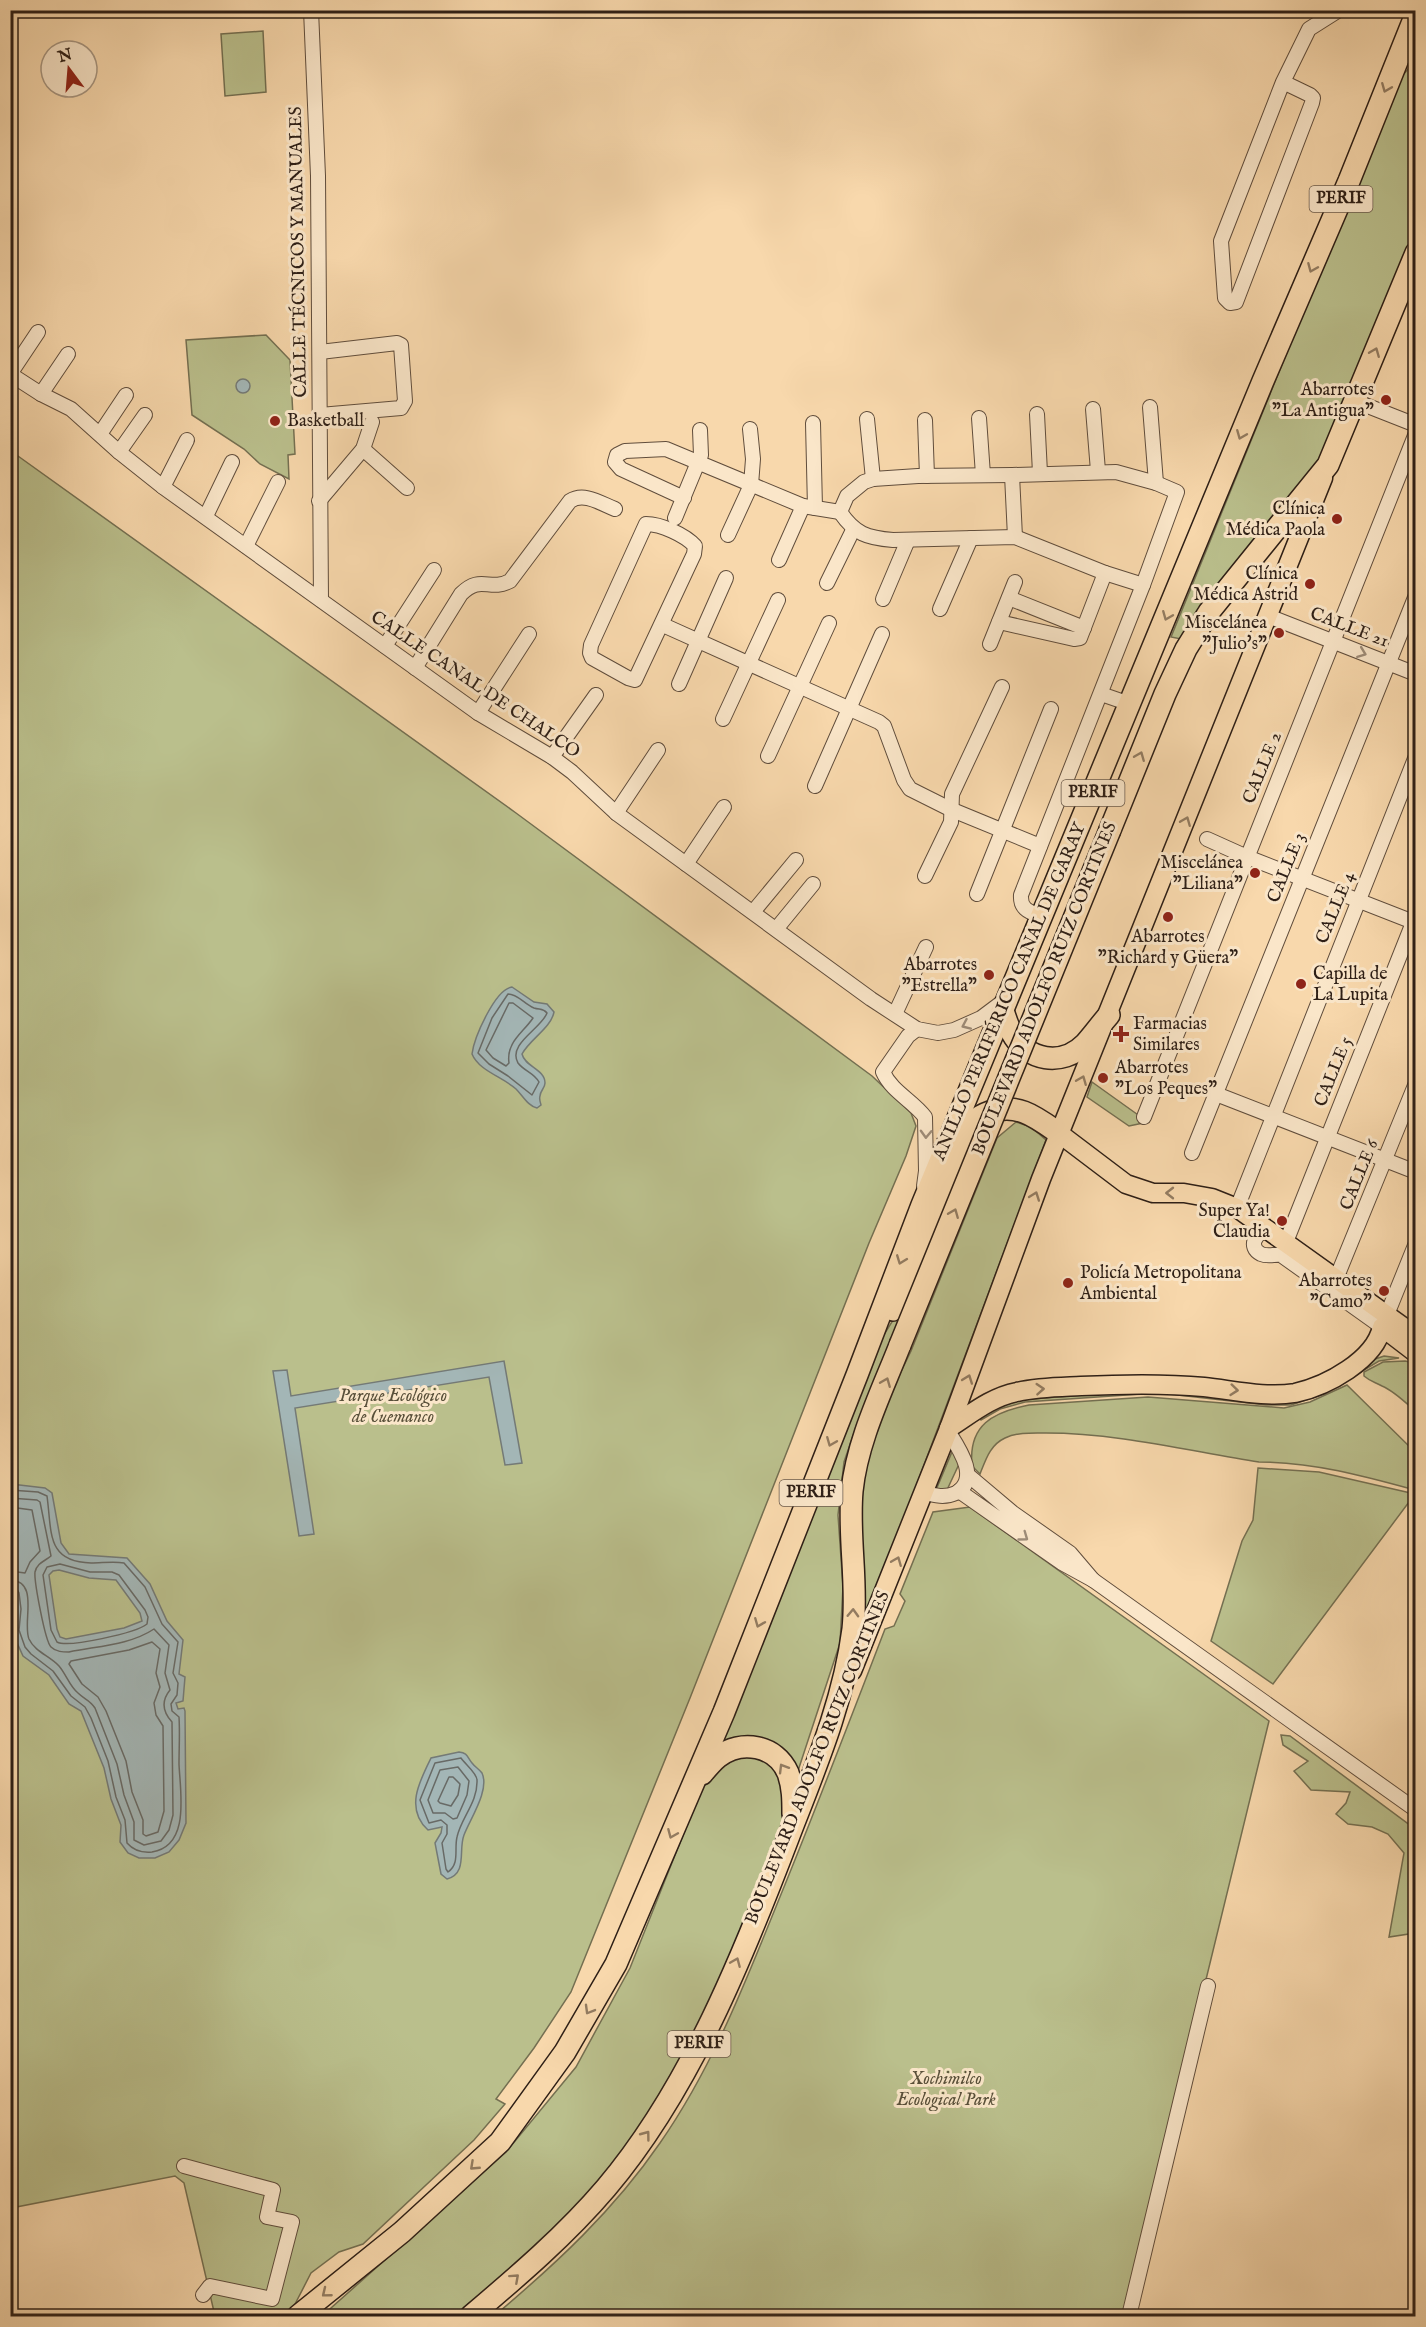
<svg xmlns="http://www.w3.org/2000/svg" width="1426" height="2327" font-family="'IM FELL English',serif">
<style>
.green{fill:#babf8c;stroke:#746f51;stroke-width:1.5}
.water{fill:#a3b6b6;stroke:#747a76;stroke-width:1.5;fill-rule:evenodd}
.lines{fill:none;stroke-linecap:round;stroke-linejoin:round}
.shore{stroke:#686a66;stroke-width:1.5}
.minor-casing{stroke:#604d3c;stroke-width:16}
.major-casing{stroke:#2e1f16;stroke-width:21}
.highway-casing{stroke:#2e1f16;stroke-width:24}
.minor{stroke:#fae6c9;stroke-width:14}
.major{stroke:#f8d8ac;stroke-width:18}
.highway{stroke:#f8d8ac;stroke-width:21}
.highway-bridge-casing{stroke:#2e1f16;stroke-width:24;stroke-linecap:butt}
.highway-bridge{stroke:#f8d8ac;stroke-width:21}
.oneway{stroke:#937c61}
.oneway2{stroke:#9e8c78}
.poi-dot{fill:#8f2418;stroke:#fae6c9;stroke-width:2}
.labels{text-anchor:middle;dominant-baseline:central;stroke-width:6;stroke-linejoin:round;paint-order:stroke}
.shield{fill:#fae6c9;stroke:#6b5b4c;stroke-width:1.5}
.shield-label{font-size:16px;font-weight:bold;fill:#2e1f16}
.street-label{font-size:18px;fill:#2e1f16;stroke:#fae6c9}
.poi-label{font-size:18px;fill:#2e1f16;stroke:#fae6c9;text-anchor:end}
.park-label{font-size:18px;font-style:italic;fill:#584f39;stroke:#fae6c9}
</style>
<rect width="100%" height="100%" fill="#f8d8ac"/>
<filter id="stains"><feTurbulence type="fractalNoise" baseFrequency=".00333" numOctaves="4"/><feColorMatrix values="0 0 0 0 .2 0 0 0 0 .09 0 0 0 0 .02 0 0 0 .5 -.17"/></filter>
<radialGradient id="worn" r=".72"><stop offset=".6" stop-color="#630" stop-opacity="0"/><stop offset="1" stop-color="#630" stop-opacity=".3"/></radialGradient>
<g class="green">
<path d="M263 31 266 92 225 96 221 34Z"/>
<path d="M1415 62V247L1330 470 1181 639 1171 637 1398 80Z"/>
<path d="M266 335 290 360 295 454 288 455 289 479 260 464 244 449 192 415 186 340Z"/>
<path d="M11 451 516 813 872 1076 911 1113 916 1126 906 1156 869 1243 690 1698 571 1992 534 2048 496 2099 505 2104 474 2140 363 2244 339 2252 311 2273 293 2308 283 2316H215L184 2183 175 2176 11 2208Z"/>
<path d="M1092 1082 1148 1122 1129 1126 1087 1097Z"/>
<path d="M1016 1122 1031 1127 1046 1140 864 1625 857 1545 860 1473 879 1417 911 1351 997 1138Z"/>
<path d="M908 1296 855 1430 844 1462 838 1515 843 1587 840 1643 794 1783 789 1766 716 1745 875 1349Z"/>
<path d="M1384 1356 1399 1358 1379 1361 1324 1394 1291 1405H1266L1169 1394H1141L1025 1402 1000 1409 981 1420 979 1417 995 1408 1020 1400 1144 1390 1255 1400Z"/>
<path d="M1405 1361 1415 1363V1411C1405 1402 1394 1391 1382 1386 1375 1382 1371 1382 1364 1376V1372L1383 1362Z"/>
<path d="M1347 1385 1415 1452V1490C1364 1476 1313 1462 1259 1462 1189 1451 1117 1433 1046 1433 1032 1433 1018 1432 1005 1438 990 1445 986 1459 980 1474L972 1466C968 1425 993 1412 1029 1405L1148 1397 1284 1408 1310 1402Z"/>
<path d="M954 1447 960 1462 946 1492 936 1490Z"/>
<path d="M1258 1468 1319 1472 1415 1494 1273 1684 1211 1641 1242 1541 1253 1520Z"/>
<path d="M970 1507 1269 1721 1124 2316H494C556 2264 614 2210 660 2143 715 2064 748 1975 784 1887 819 1801 852 1715 885 1629L894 1626 905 1601 900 1594 933 1512Z"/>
<path d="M1281 1735 1290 1736 1415 1829V1933L1389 1937 1404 1853 1388 1834 1372 1827 1348 1824 1336 1814 1346 1803 1350 1792 1311 1790 1294 1771 1308 1761 1283 1745Z"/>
<path d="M747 1754 783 1769 786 1826 682 2073 600 2189 462 2316H322L506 2152 576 2067 630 1968 703 1785 719 1764Z"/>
</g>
<g class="water">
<circle cx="243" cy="386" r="7"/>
<path d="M512 987 534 1002 547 1004 554 1012C551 1028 530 1039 522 1054 525 1067 545 1069 545 1083 545 1088 540 1091 540 1096 539 1099 540 1102 541 1105L537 1108C528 1106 523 1096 516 1089 503 1077 479 1071 472 1054 474 1038 495 989 512 987Z"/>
<path d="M504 1361 522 1463 505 1465 489 1377 295 1408 314 1534 299 1536 273 1371 287 1370 291 1396Z"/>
<path d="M11 1484 45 1488 52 1493 61 1543 69 1554 127 1558 150 1584 167 1621 183 1640 179 1674 185 1677 183 1701 176 1703 178 1709 184 1708 185 1711 186 1823 179 1840 169 1852 155 1858H139L128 1853 120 1842 121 1825 111 1799 104 1768 81 1711 69 1704 49 1675 23 1656 14 1636 15 1609 10 1581ZM59 1570 89 1578 116 1580 140 1613 142 1621 124 1628 66 1639 60 1637 57 1629 49 1575 53 1571Z"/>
<path d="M459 1752C468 1753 467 1757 472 1763 475 1767 479 1769 482 1773 490 1790 470 1819 464 1835 458 1850 468 1873 447 1879L441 1874 435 1843 441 1833 442 1827 428 1830C405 1809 419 1782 431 1758Z"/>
</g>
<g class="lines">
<g class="shore">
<path d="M508 994C518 994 524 1004 534 1008 540 1010 543 1008 547 1013 542 1028 507 1044 518 1063 524 1071 534 1073 539 1082L532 1095 508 1076 489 1064 478 1053 492 1018Z"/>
<path d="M509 1003H513L533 1018C523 1033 506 1042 509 1063L506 1066 493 1058 486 1050Z"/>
<path d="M10 1490 38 1492 47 1496C52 1532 46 1562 91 1563 102 1563 114 1561 124 1563L145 1587 162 1624 178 1642 173 1673 178 1683 177 1695 171 1704 172 1711 179 1717C180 1733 179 1748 179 1764 180 1791 191 1846 152 1852 142 1853 134 1851 127 1843L125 1820 116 1797 108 1761 91 1718 85 1707 71 1696 53 1671 31 1654 25 1647 19 1630 21 1609 19 1593 16 1588 10 1587"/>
<path d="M10 1498 37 1500 40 1502 51 1556C45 1561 37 1563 35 1572 34 1581 45 1641 51 1647 56 1652 63 1652 69 1652 98 1646 130 1645 154 1629L169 1645 165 1673 170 1690C161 1701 162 1711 172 1722L173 1815 169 1830 161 1841 144 1845 134 1840V1822L124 1795 117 1764 95 1708C90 1700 84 1699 78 1693 70 1687 66 1674 59 1666 50 1656 35 1652 29 1639 22 1622 40 1581 10 1580"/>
<path d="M10 1507 32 1510 40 1551 30 1562 25 1573 10 1571"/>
<path d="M60 1564 90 1572H112L119 1575 145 1610 148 1617 147 1624C136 1633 68 1648 57 1642L51 1630 43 1575 47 1567Z"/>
<path d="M152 1642 160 1649 156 1673 160 1687 154 1703 156 1715 163 1726 164 1811 158 1832 146 1836 143 1834V1820L132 1792 126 1761 106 1711 98 1697 82 1684 69 1664 71 1661 129 1650Z"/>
<path d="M461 1758C465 1764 477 1773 477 1780 478 1802 461 1818 457 1837 454 1849 460 1864 448 1872L446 1869 442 1843 447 1834V1825L441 1820 429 1823 420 1800 435 1763Z"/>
<path d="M458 1767 469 1781 467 1795 457 1818 453 1819 445 1813H433L428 1800 440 1770Z"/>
<path d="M449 1777H453L460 1784 458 1795 451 1806 440 1803 438 1801Z"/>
</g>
<g class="minor-casing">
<g id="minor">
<path d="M311 10 318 176 321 600"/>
<path d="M1283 82 1310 95 1313 98 1312 103 1236 302 1230 303 1225 298 1221 241 1283 82 1309 29 1339 10"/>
<path d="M38 332 10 374 41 394 71 409 119 452 163 487 478 713 552 757 572 772 616 813 871 999 917 1029 938 1033 954 1030 981 1018 1005 1000"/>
<path d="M41 394 68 354"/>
<path d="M1355 401 1416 425"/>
<path d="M1150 407 1156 483"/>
<path d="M1093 409 1098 471"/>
<path d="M1037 414 1040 473"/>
<path d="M320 415 401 408 405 401 401 345 397 343 320 352"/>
<path d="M979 418 983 475"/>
<path d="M867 419 873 479"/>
<path d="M925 420 927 476"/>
<path d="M813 423 815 508"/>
<path d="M100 434 126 395"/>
<path d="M363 449 407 488"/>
<path d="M119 452 145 415"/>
<path d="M1012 475 1015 537"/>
<path d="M163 487 187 440"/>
<path d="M684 498 621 469 615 462 617 455 625 451 666 449 803 506 840 512"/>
<path d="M319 501 363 449 372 422"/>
<path d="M840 512 847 496 864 482 873 479 918 476 1012 475 1116 472 1156 483 1177 492 1143 585 1021 895C1020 910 1030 912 1042 917"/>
<path d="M840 512C855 534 867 538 893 540L1015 537 1105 573 1143 585"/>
<path d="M206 516 232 462"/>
<path d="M675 518 701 455 700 430"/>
<path d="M646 524C661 524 685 535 695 546L694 554 635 680 628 678 592 658 590 653 591 645Z"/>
<path d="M728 535 751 485 753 459 750 429"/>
<path d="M246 546 278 482"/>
<path d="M779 560 803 506"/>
<path d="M827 583 853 530"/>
<path d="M1009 598 1084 628"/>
<path d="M883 599 908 540"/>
<path d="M940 609 971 538"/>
<path d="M1268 616 1416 674"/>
<path d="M999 622 1074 639 1080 638 1105 573"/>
<path d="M663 625 879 722 884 726 904 780 910 789 950 809 1040 846"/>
<path d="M990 644 1015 582"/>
<path d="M385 646 434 570"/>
<path d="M415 668 461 594C481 574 489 592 510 581L570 501C584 492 600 503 615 509"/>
<path d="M679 684 726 578"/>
<path d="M1101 694 1130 704"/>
<path d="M478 713 529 634"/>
<path d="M723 719 778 600"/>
<path d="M768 756 829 623"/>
<path d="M552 757 596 695"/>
<path d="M815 786 882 634"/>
<path d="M616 813 658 750"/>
<path d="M1207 839 1247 857 1416 923"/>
<path d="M686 864 724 807"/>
<path d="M925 876 951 822 952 794 1002 687"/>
<path d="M977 894 1051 709"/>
<path d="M753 912 796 860"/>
<path d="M777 928 813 884"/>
<path d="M895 1014 926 947"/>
<path d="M917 1029 908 1036 883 1072C892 1092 912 1100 925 1117L926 1171 924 1186"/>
<path d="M1216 1094 1416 1172"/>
<path d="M1144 1117 1416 433"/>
<path d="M1192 1153 1416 595"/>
<path d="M1237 1208 1416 756"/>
<path d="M1268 1230C1256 1232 1247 1247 1261 1254 1268 1257 1275 1254 1281 1255L1382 1327 1416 1243"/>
<path d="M1286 1242 1416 915"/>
<path d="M1336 1279 1416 1083"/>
<path d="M959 1491 1062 1563 1093 1580 1070 1553 1013 1513 968 1475"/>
<path d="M924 1492C935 1496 945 1498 956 1493 981 1479 958 1447 948 1431"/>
<path d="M1093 1580 1416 1810"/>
<path d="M184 2166 273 2190 267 2217 292 2222 272 2299 210 2286 203 2295"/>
<path d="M1129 2316 1208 1986"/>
</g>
</g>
<g class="major-casing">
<g id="major">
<path d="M1060 1134 1126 1184 1153 1193H1184L1212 1198 1237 1208 1416 1336"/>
<path d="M949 1428C971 1414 991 1397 1017 1392 1038 1387 1060 1387 1081 1386 1122 1384 1163 1383 1204 1387 1233 1390 1266 1398 1295 1393 1327 1386 1375 1360 1382 1327L1416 1353"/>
<path d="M852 1671 948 1431 1041 1179 1323 478"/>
</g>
</g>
<g class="highway-casing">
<g id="highway">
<path d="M1110 830 1165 694 1186 649 1209 612 1328 465 1416 253"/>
<path d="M1003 1011C1006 1019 1008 1027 1012 1033 1027 1061 1062 1067 1085 1044 1093 1035 1101 1024 1109 1015"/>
<path d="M893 1310 913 1275 964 1139C967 1134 970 1126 973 1122 978 1117 984 1114 990 1112 1018 1102 1037 1118 1060 1134"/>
<path d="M702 1774C707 1768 712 1762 718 1757 741 1739 776 1745 788 1773 793 1787 793 1800 793 1814"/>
<path d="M298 2316 402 2232 500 2142 565 2052 616 1964 724 1712 857 1375 922 1205 1263 381 1349 181 1416 14"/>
<path d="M471 2316C518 2276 566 2235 606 2188 690 2089 744 1954 790 1833 816 1766 844 1700 853 1629 858 1583 848 1537 852 1491 857 1441 882 1391 900 1345"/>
</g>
</g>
<use href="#minor" class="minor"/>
<use href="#major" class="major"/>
<use href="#highway" class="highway"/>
<g class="highway-bridge-casing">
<path id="highway-bridge" d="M900 1345 1110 830"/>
</g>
<use href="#highway-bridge" class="highway-bridge"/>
</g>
<defs><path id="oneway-chevron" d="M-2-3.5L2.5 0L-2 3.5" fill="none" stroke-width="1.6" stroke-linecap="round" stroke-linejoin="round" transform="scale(1.5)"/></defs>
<g class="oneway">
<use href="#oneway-chevron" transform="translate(1386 88) rotate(112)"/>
<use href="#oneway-chevron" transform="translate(1312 268) rotate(113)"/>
<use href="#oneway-chevron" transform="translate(1375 352) rotate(-68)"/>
<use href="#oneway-chevron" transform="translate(1241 435) rotate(112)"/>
<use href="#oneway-chevron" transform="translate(1167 616) rotate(112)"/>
<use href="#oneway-chevron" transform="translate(1140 756) rotate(-68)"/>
<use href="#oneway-chevron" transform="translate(1186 821) rotate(-68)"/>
<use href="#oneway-chevron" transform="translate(1082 1080) rotate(-68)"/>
<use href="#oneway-chevron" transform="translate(1170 1193) rotate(180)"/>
<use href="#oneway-chevron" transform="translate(1035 1196) rotate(-70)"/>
<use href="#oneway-chevron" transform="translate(954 1213) rotate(-68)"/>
<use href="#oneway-chevron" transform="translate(901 1260) rotate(111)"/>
<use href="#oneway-chevron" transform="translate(968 1379) rotate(-70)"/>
<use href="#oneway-chevron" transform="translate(886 1382) rotate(-68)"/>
<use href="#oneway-chevron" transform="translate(1040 1389) rotate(-4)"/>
<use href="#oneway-chevron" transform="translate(1234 1390) rotate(6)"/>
<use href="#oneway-chevron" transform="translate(831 1442) rotate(112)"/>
<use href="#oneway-chevron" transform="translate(897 1561) rotate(-68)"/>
<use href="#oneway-chevron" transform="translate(853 1613) rotate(-88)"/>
<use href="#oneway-chevron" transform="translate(759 1623) rotate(112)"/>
<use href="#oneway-chevron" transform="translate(783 1768) rotate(-121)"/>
<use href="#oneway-chevron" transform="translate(672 1834) rotate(113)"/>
<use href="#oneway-chevron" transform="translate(736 1962) rotate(-67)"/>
<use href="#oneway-chevron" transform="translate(589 2010) rotate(120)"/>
<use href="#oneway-chevron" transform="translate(646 2135) rotate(-53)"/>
<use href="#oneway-chevron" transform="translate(474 2166) rotate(137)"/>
<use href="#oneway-chevron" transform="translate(515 2278) rotate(-42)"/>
<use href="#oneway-chevron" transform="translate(326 2293) rotate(141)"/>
</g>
<g class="oneway2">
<use href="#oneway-chevron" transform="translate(1362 653) rotate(21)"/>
<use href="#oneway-chevron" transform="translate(966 1025) rotate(156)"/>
<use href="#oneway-chevron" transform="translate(926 1134) rotate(92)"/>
<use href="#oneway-chevron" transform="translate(1024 1537) rotate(36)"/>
</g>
<g class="poi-dot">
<circle cx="1386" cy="400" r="6"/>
<circle cx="275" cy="421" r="6"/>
<circle cx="1337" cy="519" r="6"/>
<circle cx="1310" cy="584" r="6"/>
<circle cx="1279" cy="633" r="6"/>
<circle cx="1255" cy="873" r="6"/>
<circle cx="1168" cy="917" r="6"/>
<circle cx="989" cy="975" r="6"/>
<circle cx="1301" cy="984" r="6"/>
<path d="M1118 1025h6v6h6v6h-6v6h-6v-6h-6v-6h6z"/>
<circle cx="1103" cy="1078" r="6"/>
<circle cx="1282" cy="1221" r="6"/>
<circle cx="1068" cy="1283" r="6"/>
<circle cx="1384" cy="1291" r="6"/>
</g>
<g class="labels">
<g class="shield">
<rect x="1309.5" y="186" width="63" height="26" rx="4.5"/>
<rect x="1061.5" y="780" width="63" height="26" rx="4.5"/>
<rect x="779.5" y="1480" width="63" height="26" rx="4.5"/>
<rect x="667.5" y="2031" width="63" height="26" rx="4.5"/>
</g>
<g class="shield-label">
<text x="1341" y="199">PERIF</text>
<text x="1093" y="793">PERIF</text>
<text x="811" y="1493">PERIF</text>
<text x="699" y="2044">PERIF</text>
</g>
<g class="street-label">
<text transform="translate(299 252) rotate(-91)">CALLE TÉCNICOS Y MANUALES</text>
<text transform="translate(1349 628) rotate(21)">CALLE 21</text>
<text transform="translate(475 685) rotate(34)">CALLE CANAL DE CHALCO</text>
<text transform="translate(1263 768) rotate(-68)">CALLE 2</text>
<text transform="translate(1287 868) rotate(-68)">CALLE 3</text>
<text transform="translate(1336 908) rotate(-68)">CALLE 4</text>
<text transform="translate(1045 989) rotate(-68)">BOULEVARD ADOLFO RUIZ CORTINES</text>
<text transform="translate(1010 992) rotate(-67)">ANILLO PERIFÉRICO CANAL DE GARAY</text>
<text transform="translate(1334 1072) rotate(-68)">CALLE 5</text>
<text transform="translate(1360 1175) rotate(-68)">CALLE 6</text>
<text transform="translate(818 1758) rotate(-68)">BOULEVARD ADOLFO RUIZ CORTINES</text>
</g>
<g class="poi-label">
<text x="1374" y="390">Abarrotes<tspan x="1374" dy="21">"La Antigua"</tspan></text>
<text x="287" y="421" text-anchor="start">Basketball</text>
<text x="1325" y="509">Clínica<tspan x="1325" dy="21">Médica Paola</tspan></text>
<text x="1298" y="574">Clínica<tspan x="1298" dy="21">Médica Astrid</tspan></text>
<text x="1267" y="623">Miscelánea<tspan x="1267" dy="21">"Julio's"</tspan></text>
<text x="1243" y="863">Miscelánea<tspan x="1243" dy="21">"Liliana"</tspan></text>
<text x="1168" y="937" text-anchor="middle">Abarrotes<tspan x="1168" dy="21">"Richard y Güera"</tspan></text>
<text x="977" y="965">Abarrotes<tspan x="977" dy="21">"Estrella"</tspan></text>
<text x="1313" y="974" text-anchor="start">Capilla de<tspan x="1313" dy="21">La Lupita</tspan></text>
<text x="1133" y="1024" text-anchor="start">Farmacias<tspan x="1133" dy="21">Similares</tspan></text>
<text x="1115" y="1068" text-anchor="start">Abarrotes<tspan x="1115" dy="21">"Los Peques"</tspan></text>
<text x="1270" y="1211">Super Ya!<tspan x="1270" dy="21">Claudia</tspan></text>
<text x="1080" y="1273" text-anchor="start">Policía Metropolitana<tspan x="1080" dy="21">Ambiental</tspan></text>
<text x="1372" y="1281">Abarrotes<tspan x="1372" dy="21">"Camo"</tspan></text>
</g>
<g class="park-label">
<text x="393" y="1396">Parque Ecológico<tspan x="393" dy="21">de Cuemanco</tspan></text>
<text x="946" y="2079">Xochimilco<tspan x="946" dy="21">Ecological Park</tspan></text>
</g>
</g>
<rect width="1426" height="2327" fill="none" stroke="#f8d8ac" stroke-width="36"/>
<rect x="12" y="12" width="1402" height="2303" fill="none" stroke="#2e1f16" stroke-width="3"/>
<rect x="18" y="18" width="1390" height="2291" fill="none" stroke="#2e1f16" stroke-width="1.5"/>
<g transform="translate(69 69) rotate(344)"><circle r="28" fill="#fae6c9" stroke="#a89681" stroke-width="1.5"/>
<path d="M0-4.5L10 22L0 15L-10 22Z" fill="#8f2418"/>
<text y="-9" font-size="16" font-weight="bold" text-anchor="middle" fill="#2e1f16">N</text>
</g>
<rect width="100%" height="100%" filter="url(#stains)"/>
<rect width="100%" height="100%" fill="url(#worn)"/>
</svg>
